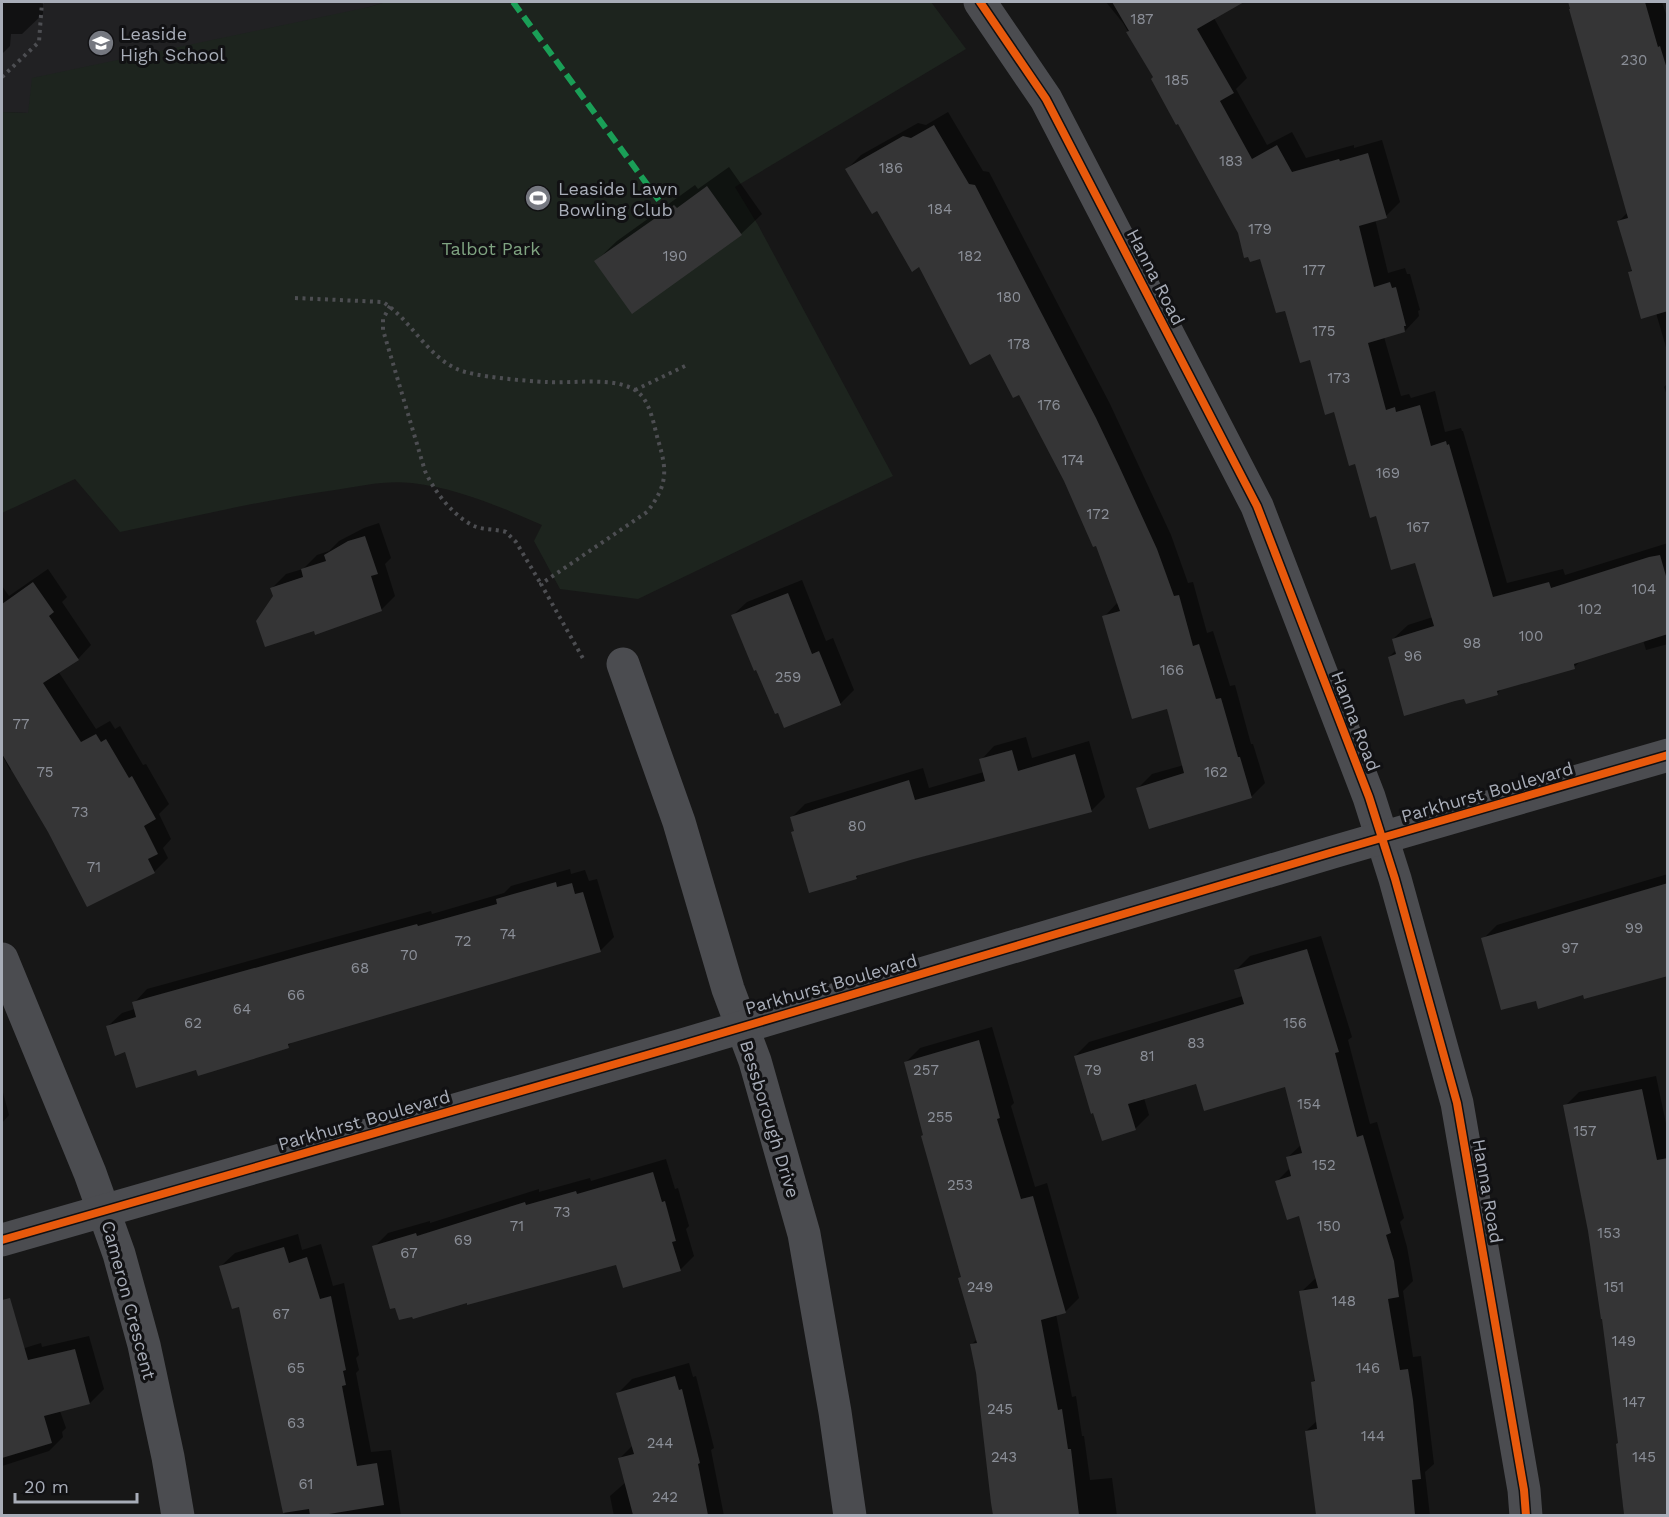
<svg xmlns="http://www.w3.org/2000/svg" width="1669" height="1517" font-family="'Work Sans',sans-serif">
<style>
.built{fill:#212123}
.green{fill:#1d241e}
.shadow{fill:#0007}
.building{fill:#353536}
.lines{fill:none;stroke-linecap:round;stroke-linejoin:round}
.path{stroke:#4d4e52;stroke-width:4;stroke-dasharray:3 4.5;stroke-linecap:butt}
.minor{stroke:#4b4c50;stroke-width:33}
.quiet{stroke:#1a9f57;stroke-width:6;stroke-dasharray:12 6;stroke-linecap:butt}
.cycleway-casing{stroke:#111113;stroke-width:11}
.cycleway{stroke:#e8590c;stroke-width:8}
.labels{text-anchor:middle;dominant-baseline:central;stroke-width:6;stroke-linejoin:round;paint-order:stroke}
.number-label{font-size:15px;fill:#8b8f98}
.poi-label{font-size:18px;fill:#a8adb8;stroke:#111113;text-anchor:start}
.park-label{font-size:18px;fill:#7fa381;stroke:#111113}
.street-label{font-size:18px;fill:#a8adb8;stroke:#111113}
</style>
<rect width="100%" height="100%" fill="#171717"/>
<path class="built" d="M2 2H386L28 113 2 112Z"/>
<path class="green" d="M386 2H931L966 49 735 187 758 225 893 476 638 599 560 589 534 541 542 525C501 507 457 488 412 483 386 480 360 486 335 490 263 500 191 517 120 532L75 479 2 513V112L28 113 32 78 369 7Z"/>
<g class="shadow">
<path d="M2 2H43V14L22 34H11L10 46 2 54Z"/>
<path d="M1106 2H1236L1229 8 1214 18 1247 78 1236 89 1267 145 1292 132 1306 158 1354 145V148L1382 140 1400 202 1386 216 1375 219 1388 273 1405 268 1407 274H1410L1420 310 1418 311 1419 316 1405 331 1384 337 1401 396 1409 394 1411 398 1435 391 1445 432 1461 428 1462 431H1463L1507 583 1563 569 1565 575 1668 543V644L1646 650 1643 640 1582 660 1574 667 1503 687 1497 694 1465 697 1389 657 1396 650 1393 639 1408 625 1433 617 1416 562 1377 514 1335 411 1262 257 1239 233 1155 77 1123 23Z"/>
<path d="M1568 2H1662L1668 20V354L1656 313 1629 272 1633 269 1619 221 1628 212Z"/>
<path d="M948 112 983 171 989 172 1110 404 1171 535 1188 583 1193 582 1207 633 1213 631 1230 686 1235 685 1251 744H1253L1265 783 1251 797 1138 788 1152 774 1184 765 1168 707 1104 617 1118 602 1097 544 1020 393 990 352 920 265 847 169 861 155 918 123 926 125Z"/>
<path d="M729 167 762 214 741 234 596 261 617 241 695 185 698 189Z"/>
<path d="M1668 383V398L1664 387Z"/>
<path d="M379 523 391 558 385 564 395 596 381 610 315 629 274 597 272 588 286 574 303 569 317 555 329 551 339 541 364 528Z"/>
<path d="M48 569 67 597 62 602 91 645 78 659 58 671 96 729 110 721 115 729 120 726 143 765 146 764 169 804 159 814 171 839 163 848 168 858 154 872 63 857 12 769 10 770 2 755V586L9 596Z"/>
<path d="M802 580 826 641 833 638 854 690 840 704 757 668 733 615 747 602Z"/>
<path d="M1026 737 1032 758 1089 741 1105 797 1091 811 861 873 856 878 796 830 792 817 805 804 923 768 929 788 984 772 981 760 994 746Z"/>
<path d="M570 869 571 874 585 870 589 881 597 879 614 937 600 951 294 1040 288 1046 197 1068 126 1050 108 1026 122 1013 135 1009 134 1003 147 989 321 941 431 911 432 914 504 893 511 886Z"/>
<path d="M1668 874V975L1584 993 1537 999 1483 939 1497 925Z"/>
<path d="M1321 936 1352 1037 1348 1040 1370 1124 1377 1122 1404 1218 1400 1222 1407 1247 1413 1281 1403 1291 1413 1357 1421 1356 1434 1464 1425 1472 1430 1516H1317L1306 1431 1318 1420 1312 1382 1316 1379 1301 1292 1317 1277 1300 1215 1277 1181 1290 1168 1287 1158 1302 1144 1286 1085 1197 1083 1144 1098 1149 1115 1135 1129 1075 1056 1089 1042 1243 996 1236 970 1250 956Z"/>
<path d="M992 1027 1014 1103 1011 1106 1035 1187 1047 1183 1079 1298 1066 1311 1056 1314 1072 1397 1076 1396 1082 1436H1084L1090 1480 1112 1478 1117 1516H995L984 1426 972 1344 977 1339 963 1276 906 1062 920 1048Z"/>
<path d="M1656 1076 1668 1133V1516H1624L1618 1444 1619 1443 1603 1317 1589 1230 1565 1106 1579 1092Z"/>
<path d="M2 1089 9 1115 2 1123Z"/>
<path d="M666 1159 675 1189 678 1188 689 1226 686 1229 694 1256 680 1270 617 1264 374 1247 388 1233 430 1221V1223L539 1189V1192L590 1178 591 1181Z"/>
<path d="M298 1234 302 1250 321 1244 333 1286 344 1283 359 1355 356 1358 359 1370 356 1373 371 1452 391 1450 401 1516H285L240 1306 221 1266 235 1253Z"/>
<path d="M89 1336 104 1389 90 1403 60 1411 66 1428 62 1432 63 1437 49 1451 2 1466V1355L41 1343 42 1347Z"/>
<path d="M689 1363 693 1377 696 1376 714 1448 711 1450 724 1516H614L610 1496 626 1482 620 1458 633 1445 618 1393 632 1379Z"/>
</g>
<g class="building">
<path d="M1112 2H1244L1197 29 1234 93 1220 101 1252 159 1277 145 1292 172 1339 159 1340 161 1368 153 1387 218 1359 226 1374 287 1390 282 1392 288 1396 287 1406 326H1404L1405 332 1368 343 1386 410 1395 407 1396 412 1420 405 1431 446 1446 441 1447 445 1449 444 1493 597 1549 582 1551 588 1649 557 1660 555 1668 583V634L1574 664 1575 669 1497 691 1498 695 1466 704 1464 699 1455 701 1404 716 1388 657 1396 654 1392 639 1434 626 1415 563 1391 570 1376 516 1370 518 1355 464 1349 466 1334 412 1325 415 1310 360 1300 363 1285 311 1276 313 1260 259 1250 262 1248 257 1244 258 1238 233 1178 124 1176 125 1151 79 1153 77 1126 32 1129 31Z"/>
<path d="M1568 2H1645L1658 47 1660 46 1668 72V311L1641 319 1628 272 1632 271 1617 221 1628 218 1569 9H1570Z"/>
<path d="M934 125 969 184 975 185 1096 418 1119 466 1157 549 1174 596 1179 595 1193 646 1199 644 1216 699 1221 698 1238 757H1240L1252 798 1149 829 1136 788 1184 773 1167 709 1132 719 1102 616 1120 611 1096 546 1093 547 1064 481 1019 395 1013 398 990 354 970 365 919 267 912 272 877 211 872 214 845 169 903 136 911 138Z"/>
<path d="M707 186 742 235 632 314 594 261 674 205 677 208Z"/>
<path d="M365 536 378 574 371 576 382 611 315 635 314 631 265 647 256 621 273 596 270 588 303 577 301 569 326 561 324 555 348 541Z"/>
<path d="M33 582 54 612 49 616 79 660 43 683 81 742 96 734 101 742 106 739 129 778 132 776 156 819 144 826 158 854 148 859 155 873 87 907 48 832 2 754V604Z"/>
<path d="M788 593 812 654 819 651 841 705 784 728 778 713 775 714 756 670 754 671 731 615Z"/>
<path d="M1012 750 1018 771 1075 754 1092 812 914 859 856 876 857 879 809 893 791 832 794 831 790 817 909 780 915 800 985 781 979 759Z"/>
<path d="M556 882 557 887 572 883 575 894 583 892 601 952 288 1044 289 1048 198 1076 196 1070 136 1088 125 1052 115 1056 106 1026 136 1017 132 1002 305 954 417 924 418 926 497 904 496 899Z"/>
<path d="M1668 883V976L1584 999 1583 995 1538 1009 1536 1001 1501 1010 1481 938Z"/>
<path d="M1307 949 1339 1052 1335 1053 1357 1137 1363 1135 1391 1233 1386 1235 1394 1261 1399 1297 1388 1299 1400 1370 1408 1369 1413 1400 1421 1479 1412 1480 1415 1515H1316L1305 1431 1317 1429 1311 1382 1315 1381 1299 1291 1318 1288 1299 1216 1287 1220 1275 1181 1291 1176 1286 1157 1302 1153 1285 1087 1204 1111 1196 1084 1128 1104 1136 1130 1102 1141 1093 1113 1091 1114 1074 1056 1244 1004 1234 970Z"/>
<path d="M979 1040 1000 1118 997 1119 1021 1199 1033 1196 1066 1313 1041 1320 1058 1410 1062 1409 1068 1449H1071L1079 1515H993L991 1503 976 1373 970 1344 977 1343 958 1278 961 1277 921 1136 923 1135 904 1062Z"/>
<path d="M1642 1089 1657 1160 1668 1158V1515H1624L1616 1444 1618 1443 1602 1319H1601L1588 1231 1563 1105Z"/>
<path d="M653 1172 662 1202 665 1201 676 1241 672 1242 681 1271 623 1288 616 1265 467 1305V1303L413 1319 412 1317 399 1320 395 1308 390 1309 372 1246 416 1233 417 1236 525 1202 526 1205 576 1191 577 1194Z"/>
<path d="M284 1247 289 1263 307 1257 320 1299 331 1296 346 1370 343 1371 346 1385 342 1386 357 1466 377 1463 384 1505 323 1515H310L309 1509 283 1513 239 1307 232 1309 219 1266Z"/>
<path d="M10 1298 28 1360 75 1349 90 1404 44 1416 52 1443 2 1458V1300Z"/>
<path d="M675 1376 679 1390 682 1389 700 1463 698 1464 708 1515H633L618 1458 634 1454 616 1393Z"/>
</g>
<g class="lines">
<g class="path">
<path d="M2 77 39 42 42 2"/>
<path d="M295 298 383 302C411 320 426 355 457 369 474 377 527 381 547 382 573 384 620 375 640 394 651 405 654 426 658 440 668 472 667 486 647 512L541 584 585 662"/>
<path d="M390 306 383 319V330L425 471C434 491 453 516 474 526 483 530 496 529 506 532L516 542 541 584"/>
<path d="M635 390 687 365"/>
</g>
<g class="minor">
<path d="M980 2 1046 99 1257 506 1369 797 1395 879 1457 1103 1524 1490 1526 1516"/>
<path d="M623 664 679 822 728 989 755 1061 804 1234 835 1412 850 1516"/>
<path d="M2 959 90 1173 119 1254 144 1345 168 1457 178 1516"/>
<path d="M2 1240 685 1044 1333 852 1668 755"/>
</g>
<path class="quiet" d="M513 2 666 210"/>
<g class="cycleway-casing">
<g id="cycleway">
<path d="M980 2 1046 99 1257 506 1369 797 1395 879 1457 1103 1524 1490 1526 1516"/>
<path d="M2 1240 685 1044 1333 852 1668 755"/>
</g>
</g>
<use href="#cycleway" class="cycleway"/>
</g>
<defs>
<g id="school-disc" transform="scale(1.35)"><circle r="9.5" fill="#757880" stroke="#111113"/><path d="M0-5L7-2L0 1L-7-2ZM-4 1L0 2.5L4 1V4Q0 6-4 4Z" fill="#fff"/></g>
<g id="stadium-disc" transform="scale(1.35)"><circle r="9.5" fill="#757880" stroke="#111113"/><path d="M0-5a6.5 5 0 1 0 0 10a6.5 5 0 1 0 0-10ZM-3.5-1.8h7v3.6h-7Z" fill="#fff"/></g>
</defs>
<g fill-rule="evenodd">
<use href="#school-disc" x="101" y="43"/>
<use href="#stadium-disc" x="538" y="198"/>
</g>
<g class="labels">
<g class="number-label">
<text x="1142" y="19">187</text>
<text x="1634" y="60">230</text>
<text x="1177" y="80">185</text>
<text x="1231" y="161">183</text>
<text x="891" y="168">186</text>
<text x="940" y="209">184</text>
<text x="1260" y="229">179</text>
<text x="675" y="256">190</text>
<text x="970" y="256">182</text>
<text x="1314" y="270">177</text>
<text x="1009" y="297">180</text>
<text x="1324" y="331">175</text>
<text x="1019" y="344">178</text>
<text x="1339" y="378">173</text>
<text x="1049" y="405">176</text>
<text x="1073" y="460">174</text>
<text x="1388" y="473">169</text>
<text x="1098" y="514">172</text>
<text x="1418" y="527">167</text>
<text x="1644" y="589">104</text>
<text x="1590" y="609">102</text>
<text x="1531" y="636">100</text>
<text x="1472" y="643">98</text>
<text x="1413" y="656">96</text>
<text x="1172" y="670">166</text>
<text x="788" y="677">259</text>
<text x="21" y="724">77</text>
<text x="45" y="772">75</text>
<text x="1216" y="772">162</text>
<text x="80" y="812">73</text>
<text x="857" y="826">80</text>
<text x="94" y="867">71</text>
<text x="1634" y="928">99</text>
<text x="508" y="934">74</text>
<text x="463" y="941">72</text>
<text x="1570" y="948">97</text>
<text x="409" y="955">70</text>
<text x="360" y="968">68</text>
<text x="296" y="995">66</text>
<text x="242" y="1009">64</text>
<text x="193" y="1023">62</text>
<text x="1295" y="1023">156</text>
<text x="1196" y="1043">83</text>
<text x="1147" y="1056">81</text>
<text x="926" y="1070">257</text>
<text x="1093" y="1070">79</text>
<text x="1309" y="1104">154</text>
<text x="940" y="1117">255</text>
<text x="1585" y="1131">157</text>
<text x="1324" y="1165">152</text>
<text x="960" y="1185">253</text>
<text x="562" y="1212">73</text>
<text x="517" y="1226">71</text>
<text x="1329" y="1226">150</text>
<text x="1609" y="1233">153</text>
<text x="463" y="1240">69</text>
<text x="409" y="1253">67</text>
<text x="980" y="1287">249</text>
<text x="1614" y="1287">151</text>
<text x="1344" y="1301">148</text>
<text x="281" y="1314">67</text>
<text x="1624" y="1341">149</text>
<text x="296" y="1368">65</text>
<text x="1368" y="1368">146</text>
<text x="1634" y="1402">147</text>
<text x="1000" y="1409">245</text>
<text x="296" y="1423">63</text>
<text x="1373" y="1436">144</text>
<text x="660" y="1443">244</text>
<text x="1004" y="1457">243</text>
<text x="1644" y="1457">145</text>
<text x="306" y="1484">61</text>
<text x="665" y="1497">242</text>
</g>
<g class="poi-label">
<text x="120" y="33">Leaside<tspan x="120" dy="21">High School</tspan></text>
<text x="558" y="188">Leaside Lawn<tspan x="558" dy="21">Bowling Club</tspan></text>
</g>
<g class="park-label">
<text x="491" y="248">Talbot Park</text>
</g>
<g class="street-label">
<text transform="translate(1156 277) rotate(63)">Hanna Road</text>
<text transform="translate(1356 721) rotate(69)">Hanna Road</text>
<text transform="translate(1487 792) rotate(-16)">Parkhurst Boulevard</text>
<text transform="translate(831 984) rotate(-16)">Parkhurst Boulevard</text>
<text transform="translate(770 1119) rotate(73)">Bessborough Drive</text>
<text transform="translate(364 1120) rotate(-16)">Parkhurst Boulevard</text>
<text transform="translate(1488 1191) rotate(80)">Hanna Road</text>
<text transform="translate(129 1300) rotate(75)">Cameron Crescent</text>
</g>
</g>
<rect width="1669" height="1517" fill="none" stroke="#a8adb8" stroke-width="6"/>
<path d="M15 1493v9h122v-9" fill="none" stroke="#a8adb8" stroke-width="3"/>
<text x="24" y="1493" font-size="18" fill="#a8adb8" stroke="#111113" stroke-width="4.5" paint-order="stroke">20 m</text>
</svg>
